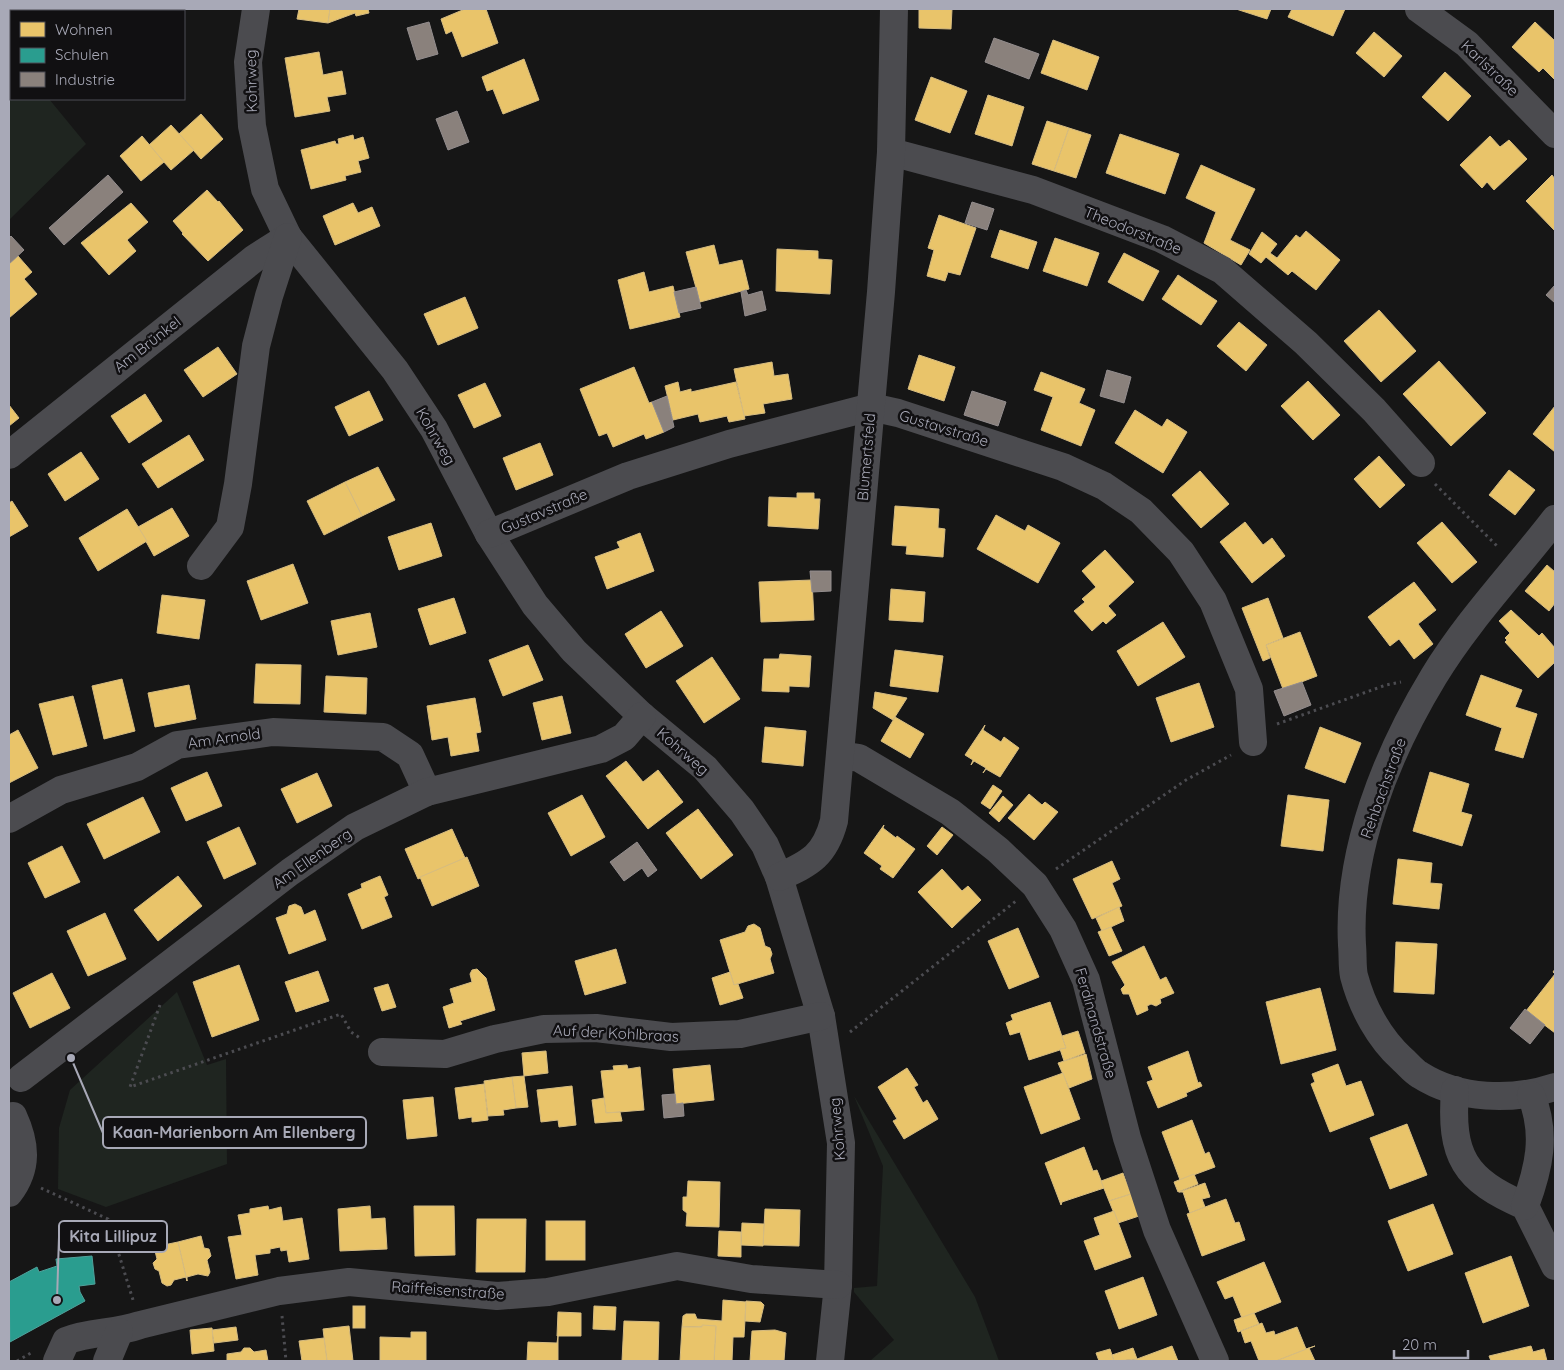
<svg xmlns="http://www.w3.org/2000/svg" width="1564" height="1370" font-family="Quicksand,sans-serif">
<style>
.green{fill:#1f2520}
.homes{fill:#e9c46a;stroke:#d6bc81}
.schools{fill:#2a9d8f;stroke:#50a19b}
.industry{fill:#8a817c;stroke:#938d8e}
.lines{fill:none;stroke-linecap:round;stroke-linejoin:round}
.path{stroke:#4c4c51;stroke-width:3;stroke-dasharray:2.5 4;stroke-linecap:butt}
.minor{stroke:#4b4b4f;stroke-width:28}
.labels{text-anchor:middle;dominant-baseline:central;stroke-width:5;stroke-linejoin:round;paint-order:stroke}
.street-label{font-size:15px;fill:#a8a9b7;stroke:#111012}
.leader{fill:none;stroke:#a8a9b7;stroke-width:2}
.callout-dot{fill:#a8a9b7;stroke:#111012;stroke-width:2}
.callout{fill:#111012;stroke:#a8a9b7;stroke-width:2}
.callout-label{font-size:16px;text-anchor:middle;font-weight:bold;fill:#a8a9b7}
</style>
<rect width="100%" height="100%" fill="#161616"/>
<g class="green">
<path d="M9 9H97L100 11H11V99H49L86 144 9 220Z"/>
<path d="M177 992 207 1065 226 1059 227 1164 106 1207 58 1189 59 1128 70 1090Z"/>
<path d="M854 1096 975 1297 999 1361H870L894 1340 854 1292V1288L877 1286 883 1166Z"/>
</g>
<g class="homes">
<path d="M299 9H330L328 23 297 19Z"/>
<path d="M330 9H368L369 13 356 16 355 13 328 23Z"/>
<path d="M465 9H486L498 43 462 57 452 31 446 34 441 19Z"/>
<path d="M919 9H952L951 29 919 28Z"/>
<path d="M1236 9H1271L1267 19Z"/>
<path d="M1292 9H1345L1333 36 1288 17Z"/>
<path d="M1535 22 1555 41V80L1543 68 1539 72 1512 47Z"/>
<path d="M1374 32 1402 56 1384 77 1356 53Z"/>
<path d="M1053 40 1099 57 1087 90 1041 73Z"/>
<path d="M319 52 323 75 342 71 346 94 327 97 330 111 295 117 285 58Z"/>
<path d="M524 59 539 100 503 114 493 89 487 91 482 77Z"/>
<path d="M1445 72 1471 96 1448 121 1422 97Z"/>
<path d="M931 77 967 91 950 133 915 120Z"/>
<path d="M988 95 1024 107 1012 146 975 134Z"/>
<path d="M201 114 223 139 201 159 179 134Z"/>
<path d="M1047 121 1069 128 1054 171 1032 164Z"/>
<path d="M171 125 194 150 171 170 149 145Z"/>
<path d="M1069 128 1091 135 1076 178 1054 171Z"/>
<path d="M1120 134 1179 154 1165 194 1106 173Z"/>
<path d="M353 135 354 140 363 137 369 158 358 161 361 172 345 176 346 180 311 189 301 150 335 141 336 144H339L338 139Z"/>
<path d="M142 136 164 162 141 181 120 156Z"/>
<path d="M1490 136 1500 147 1509 140 1527 159 1494 190 1487 182 1482 188 1460 165Z"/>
<path d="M1201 165 1255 189 1230 240 1250 250 1241 265 1204 243 1216 212 1186 198Z"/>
<path d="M1552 175 1555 179V231L1526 201Z"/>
<path d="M207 190 218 202 219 201 243 230 208 261 182 234 183 233 173 221Z"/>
<path d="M131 203 148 222 127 240 136 251 109 275 81 243Z"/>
<path d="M353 203 358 213 372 207 380 226 335 245 323 216Z"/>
<path d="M939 215 976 228 960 275 948 272 945 281 927 276 934 250 928 248Z"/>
<path d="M1000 230 1037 242 1028 269 991 257Z"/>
<path d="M1306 231 1340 260 1316 290 1292 271 1288 275 1266 257 1261 263 1249 254 1262 232 1277 244 1270 253 1277 258 1296 235 1300 238Z"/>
<path d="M1055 238 1099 253 1087 286 1043 271Z"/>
<path d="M714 245 719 265 742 260 749 289 700 302 686 252Z"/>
<path d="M777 249 818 251V259L832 260 830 294 776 291Z"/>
<path d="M1124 253 1159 271 1143 301 1108 282Z"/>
<path d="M18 256 32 272 24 279 37 294 9 318V264Z"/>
<path d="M644 272 649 292 673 286 680 317 630 329 618 280Z"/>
<path d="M1178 275 1217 301 1201 325 1162 299Z"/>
<path d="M465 297 478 328 438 345 424 314Z"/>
<path d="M1379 310 1416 351 1381 382 1344 341Z"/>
<path d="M1239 322 1267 345 1246 371 1217 346Z"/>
<path d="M218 347 237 374 203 397 184 370Z"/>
<path d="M919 355 955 367 944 401 908 389Z"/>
<path d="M1439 361 1486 413 1451 446 1403 394Z"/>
<path d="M772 362 774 376 788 374 792 399 763 404 765 413 744 416 734 369Z"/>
<path d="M634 367 649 403 652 402 664 432 646 439 644 434 613 447 607 433 599 436 580 389Z"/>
<path d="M1041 372 1085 389 1079 403 1095 410 1081 446 1041 430 1053 397 1034 390Z"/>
<path d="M1308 381 1340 415 1313 440 1281 406Z"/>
<path d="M678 382 680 392 691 389V392L736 382 745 419 729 422 727 416 700 422 698 414 673 420 665 386Z"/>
<path d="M485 383 501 416 474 428 458 395Z"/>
<path d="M369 391 383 420 349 436 335 407Z"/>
<path d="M145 394 162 421 129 443 111 416Z"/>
<path d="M9 405 19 418 9 426Z"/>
<path d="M1555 406V452L1533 434Z"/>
<path d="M1135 410 1162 427 1167 419 1187 432 1163 473 1115 443Z"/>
<path d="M189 435 204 460 158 488 142 464Z"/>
<path d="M540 443 553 475 516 490 503 458Z"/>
<path d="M81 452 99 479 65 501 48 474Z"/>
<path d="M1379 456 1405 485 1380 508 1354 479Z"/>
<path d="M378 467 395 500 362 516 345 482Z"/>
<path d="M1509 470 1535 490 1515 515 1489 495Z"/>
<path d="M1200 471 1229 504 1201 528 1172 495Z"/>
<path d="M345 482 362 516 324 535 307 501Z"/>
<path d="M797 493H814V499H820L818 529 768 526 769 497 797 498Z"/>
<path d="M12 501 28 526 9 537V503Z"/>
<path d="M895 506 939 509 938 528 945 529 943 557 906 554 907 546 892 545Z"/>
<path d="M172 508 189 536 154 556 138 527Z"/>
<path d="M127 509 147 541 98 571 79 538Z"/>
<path d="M996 515 1025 531 1028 525 1060 543 1038 583 977 549Z"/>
<path d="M1245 522 1263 545 1272 538 1285 556 1252 583 1220 542Z"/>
<path d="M1442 522 1477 562 1452 583 1417 543Z"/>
<path d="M431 523 442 556 399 570 388 537Z"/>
<path d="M640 533 654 571 607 589 595 557 620 548 617 542Z"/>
<path d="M1105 550 1134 582 1108 606 1116 615 1106 624 1103 621 1092 631 1074 611 1085 602 1082 599 1096 587 1082 571Z"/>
<path d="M293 564 308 603 261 620 247 581Z"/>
<path d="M1547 565 1555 572V603L1549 611 1525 591Z"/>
<path d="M812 580 814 620 761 622 759 582Z"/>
<path d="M1414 582 1436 610 1418 624 1433 644 1414 659 1399 639 1390 646 1368 617Z"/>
<path d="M891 589 925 592 923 622 889 620Z"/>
<path d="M162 595 205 600 199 639 157 633Z"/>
<path d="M454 598 466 633 430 645 418 609Z"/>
<path d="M1268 598 1283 638 1266 645 1270 658 1263 661 1242 608Z"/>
<path d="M1511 610 1539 636 1542 633 1555 648V662L1538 678 1505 642 1507 640 1505 638 1510 633 1499 621Z"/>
<path d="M661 611 683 646 646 668 625 634Z"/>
<path d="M370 613 377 647 338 655 331 621Z"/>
<path d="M1163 622 1185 657 1138 686 1117 651Z"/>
<path d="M1300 632 1317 676 1283 689 1266 645Z"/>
<path d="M528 645 543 680 503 696 489 660Z"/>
<path d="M895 650 943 656 938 692 890 686Z"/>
<path d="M780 654 811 656 809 687 789 686V692L762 691 764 659H779Z"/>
<path d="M712 657 740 699 704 723 676 681Z"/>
<path d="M256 664 301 665 300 704 254 703Z"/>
<path d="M1481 675 1522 690 1515 707 1537 714 1523 758 1495 750 1502 728 1466 715Z"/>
<path d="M326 676 367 678 366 714 324 712Z"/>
<path d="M122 679 135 731 104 739 92 686Z"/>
<path d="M1199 683 1214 727 1171 742 1156 698Z"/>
<path d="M189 685 196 719 155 727 148 693Z"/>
<path d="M875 692 907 698 893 720 873 708Z"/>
<path d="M73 696 87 746 53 755 39 704Z"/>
<path d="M562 696 571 733 542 740 533 703Z"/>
<path d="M475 698 481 732 476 733 479 751 451 756 448 737 432 740 427 706Z"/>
<path d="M895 717 924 734 910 758 881 741Z"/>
<path d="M985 725 983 730 1001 742 1004 737 1019 748 1000 777 986 769 983 773 986 768 974 761 971 765 973 760 965 755Z"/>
<path d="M765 727 806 731 803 766 762 762Z"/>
<path d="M1320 727 1361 743 1345 783 1305 768Z"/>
<path d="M18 730 38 768 9 783V735Z"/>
<path d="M626 761 643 782 658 770 683 802 648 829 606 776Z"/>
<path d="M207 772 222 806 186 821 171 788Z"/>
<path d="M1430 772 1469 784 1461 812 1472 815 1462 846 1413 831Z"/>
<path d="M317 773 332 806 297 823 281 789Z"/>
<path d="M993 785 1002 791 990 809 981 803Z"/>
<path d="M1029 794 1042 805 1045 802 1058 812 1034 840 1008 818Z"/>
<path d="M582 795 605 837 571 856 548 813Z"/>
<path d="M1288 795 1329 800 1323 851 1281 846Z"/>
<path d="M1003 796 1013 805 999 822 989 813Z"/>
<path d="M143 797 160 832 104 859 87 824Z"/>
<path d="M698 809 733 855 701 879 666 833Z"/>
<path d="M884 825 883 828 896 838 897 836 915 849 893 878 880 869 882 866 864 853Z"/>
<path d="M239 827 256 864 224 879 207 842Z"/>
<path d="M942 827 953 835 937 855 927 846Z"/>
<path d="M452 829 465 858 418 879 405 849Z"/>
<path d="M62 846 80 882 45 898 28 863Z"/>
<path d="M467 857 479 886 432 906 420 877Z"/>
<path d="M1398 859 1432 863 1430 883 1442 884 1439 909 1393 904Z"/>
<path d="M1112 861 1120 879 1112 883 1122 906 1092 919 1073 879Z"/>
<path d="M942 869 962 891 968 886 981 900 952 928 918 892Z"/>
<path d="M178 876 202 906 158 941 134 910Z"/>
<path d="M380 876 388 895 384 897 392 917 362 929 348 894 362 888 361 884Z"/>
<path d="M295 904 301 907 304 915 315 910 326 940 289 954 276 918 287 914 289 906Z"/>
<path d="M1119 907 1124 921 1102 931 1096 918Z"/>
<path d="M105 913 126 959 88 976 67 931Z"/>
<path d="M754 924 760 928 765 946 770 948 772 954 770 959 774 973 734 985 720 940 745 932 748 926Z"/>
<path d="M1111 927 1122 951 1109 956 1098 932Z"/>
<path d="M1018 928 1039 977 1009 989 988 941Z"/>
<path d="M1396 942 1437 944 1434 994 1394 992Z"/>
<path d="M1144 946 1160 980 1166 977 1174 993 1160 999 1161 1003 1156 1006 1151 1004 1147 1006 1148 1010 1137 1015 1129 994H1123L1121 989 1125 985 1112 962Z"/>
<path d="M616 949 626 983 585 995 575 961Z"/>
<path d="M239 965 259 1020 212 1037 193 982Z"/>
<path d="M477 969 486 978 495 1010 460 1021 462 1024 449 1028 443 1007 454 1003 450 989 472 982 470 974 472 970Z"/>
<path d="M1555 969V1033L1526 1011 1555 974 1553 972Z"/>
<path d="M318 971 329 1001 296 1012 285 982Z"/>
<path d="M730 972 734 985 738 984 743 998 720 1005 712 978Z"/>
<path d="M52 973 70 1008 30 1028 13 993Z"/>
<path d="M388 984 396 1007 382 1011 374 988Z"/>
<path d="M1320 988 1336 1050 1281 1064 1266 1002Z"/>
<path d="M1050 1002 1066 1048 1029 1060 1020 1032 1010 1035 1006 1023 1013 1020 1011 1015Z"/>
<path d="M1078 1031 1085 1053 1064 1061 1060 1049 1066 1048 1062 1036Z"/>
<path d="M546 1051 548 1073 524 1076 522 1053Z"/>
<path d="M1188 1051 1198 1083 1200 1082 1202 1086 1186 1093 1187 1096 1158 1108 1147 1082 1153 1080 1148 1067Z"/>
<path d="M1086 1054 1092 1079 1069 1088 1058 1063Z"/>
<path d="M1338 1064 1346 1086 1361 1081 1374 1115 1330 1132 1311 1084 1315 1082 1312 1074Z"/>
<path d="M627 1065 628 1069 640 1067 644 1110 606 1113 601 1071 614 1070 613 1066Z"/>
<path d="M710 1065 714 1100 676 1104 673 1069Z"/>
<path d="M907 1068 918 1085 914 1087 923 1103 927 1100 938 1119 904 1139 893 1121 897 1119 878 1087Z"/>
<path d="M1063 1073 1080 1119 1041 1134 1024 1087Z"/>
<path d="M524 1076 528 1107 516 1108 512 1077Z"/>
<path d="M512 1077 516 1108 503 1110 504 1115 488 1116 484 1081Z"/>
<path d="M484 1084 488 1120 472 1122V1117L459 1119 455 1088Z"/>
<path d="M572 1086 576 1125 559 1127 558 1120 541 1122 537 1090Z"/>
<path d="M433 1097 437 1136 407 1139 403 1100Z"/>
<path d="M604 1098 606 1113 620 1112 622 1121 595 1123 592 1100Z"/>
<path d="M1192 1120 1205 1154 1209 1152 1215 1167 1180 1180 1162 1132Z"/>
<path d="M1407 1124 1427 1175 1390 1189 1370 1138Z"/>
<path d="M1084 1147 1093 1171 1097 1170 1104 1188 1062 1202 1061 1205 1045 1163Z"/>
<path d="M1123 1173 1131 1194 1109 1201 1101 1181Z"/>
<path d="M1194 1174 1198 1184 1178 1192 1174 1182Z"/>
<path d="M688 1181 720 1182 719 1227 686 1226 687 1213 683 1210V1197H687Z"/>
<path d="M1205 1183 1210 1197 1202 1199 1205 1207 1190 1213 1183 1192H1179Z"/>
<path d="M1131 1194 1139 1216 1118 1223 1109 1201Z"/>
<path d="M1226 1199 1235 1223 1239 1222 1245 1240 1202 1256 1187 1214Z"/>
<path d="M1433 1204 1453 1254 1408 1271 1388 1221Z"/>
<path d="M268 1206 269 1210 281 1207 283 1221 302 1218 309 1259 289 1262 287 1250 281 1251 280 1247 270 1249V1253L255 1255 258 1275 236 1279 228 1237 242 1235 238 1215 250 1213V1209Z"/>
<path d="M370 1206 371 1219 385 1218 387 1249 340 1251 338 1209Z"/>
<path d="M414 1206H454L455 1255 415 1256Z"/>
<path d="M765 1209 800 1210 799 1246 763 1245Z"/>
<path d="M1114 1211 1131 1257 1095 1270 1084 1241 1100 1235 1094 1218Z"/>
<path d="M477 1219H526L525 1272H476Z"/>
<rect x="546" y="1221" width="39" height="39"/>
<path d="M742 1223 764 1224 763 1246 741 1245Z"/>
<path d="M719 1231 741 1232V1257L718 1256Z"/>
<path d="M201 1236 204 1248 209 1249 211 1256 207 1260 210 1272 208 1276 198 1274 187 1277V1281L178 1242Z"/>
<path d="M178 1242 187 1281 186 1277 174 1280 171 1285 167 1286 162 1283 159 1271 155 1269 153 1263 157 1259 154 1247Z"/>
<path d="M1511 1256 1529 1306 1483 1323 1465 1273Z"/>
<path d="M1264 1262 1281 1302 1242 1318 1233 1296 1225 1299 1217 1282Z"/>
<path d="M1143 1277 1157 1315 1119 1329 1105 1291Z"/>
<path d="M723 1300 746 1302 744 1337H733L732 1361H714L716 1326 682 1327 683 1316 686 1314H695L697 1319 722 1321Z"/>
<path d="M746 1301 761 1302 764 1305 760 1322 745 1321Z"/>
<rect x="353" y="1306" width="12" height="22"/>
<path d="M594 1306 616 1307 615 1330 593 1329Z"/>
<path d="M558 1312 581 1313V1336H557Z"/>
<path d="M1254 1313 1259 1324 1238 1332 1234 1320Z"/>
<path d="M624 1321 659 1322 658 1361H622Z"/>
<path d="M1262 1323 1266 1333 1274 1331 1275 1335 1297 1327 1306 1349 1315 1346 1276 1361H1259L1251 1341 1245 1343 1241 1331Z"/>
<path d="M702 1325 716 1326 714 1361H680L682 1327H702Z"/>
<path d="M349 1326 353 1361H327L323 1329Z"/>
<path d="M236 1327 238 1340 214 1343 212 1330Z"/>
<path d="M212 1328 214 1351 192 1354 190 1330Z"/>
<path d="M775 1330 786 1333 784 1361H750L752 1331Z"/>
<path d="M411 1332H426V1361H380V1337L411 1338Z"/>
<path d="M558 1336V1361H576H527L528 1342 557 1343Z"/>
<path d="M324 1338 327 1361H302L299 1341Z"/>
<path d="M1172 1346 1178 1361H1130L1137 1359Z"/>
<path d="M1531 1346 1533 1352 1544 1349 1547 1361H1491L1489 1356Z"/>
<path d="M244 1348H250L254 1352 266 1350 268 1361H227V1354L241 1352Z"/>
<path d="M1133 1348 1137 1359 1114 1361 1112 1355Z"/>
<path d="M1309 1348 1315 1361H1276Z"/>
<path d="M1110 1349 1114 1361H1099L1096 1353Z"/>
</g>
<path class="schools" d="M92 1256 95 1284 79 1286 80 1292 85 1301 10 1342 9 1282 37 1267 39 1272 57 1266 56 1259Z"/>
<g class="industry">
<path d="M429 22 438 54 417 60 407 28Z"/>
<path d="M994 38 1039 54 1029 79 985 62Z"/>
<path d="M457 111 469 142 448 150 436 119Z"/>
<path d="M108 175 123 192 64 245 49 228Z"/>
<path d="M972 202 994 209 987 230 965 223Z"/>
<path d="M11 236 24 250 9 264V238Z"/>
<path d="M1555 285V303L1546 295Z"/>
<path d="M696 287 701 308 679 313 674 292Z"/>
<path d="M746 290 748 295 762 291 766 310 745 316 741 292Z"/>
<path d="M1107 370 1131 377 1124 403 1100 396Z"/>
<path d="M972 391 1006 402 998 426 964 415Z"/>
<path d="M667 396 674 427 664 432 652 402Z"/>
<path d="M810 571H831V591L812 592Z"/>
<path d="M1302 682 1311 705 1284 716 1274 691Z"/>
<path d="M637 842 657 870 648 877 642 868 624 881 610 862Z"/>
<path d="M1525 1009 1545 1025 1530 1044 1510 1028Z"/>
<path d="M675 1094 676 1104 683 1103 684 1116 664 1118 662 1095Z"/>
</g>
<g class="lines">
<g class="path">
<path d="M1435 484 1499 548"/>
<path d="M1277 724 1386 685 1401 682"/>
<path d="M1056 869 1186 780 1231 755"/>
<path d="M160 1005 130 1087 341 1014 351 1032 360 1038"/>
<path d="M850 1032 1016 901"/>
<path d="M41 1188 108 1219 133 1300"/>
<path d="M282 1316 286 1361"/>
<path d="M17 1361 31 1353"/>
</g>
<g class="minor">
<path d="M256 9 248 62 252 126 265 189 288 237 395 370 434 429 489 534 535 605 574 651 642 716 705 768 742 811 765 845 779 877 821 1016 841 1143 838 1285 830 1361"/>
<path d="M1419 9 1467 44 1555 134"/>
<path d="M891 152 1033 190 1162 239 1222 270 1306 343 1374 410 1421 463"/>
<path d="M9 455 255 258 288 237"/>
<path d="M1555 519C1515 571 1468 620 1434 676 1386 755 1347 852 1352 945 1353 955 1352 967 1354 976 1362 1007 1379 1038 1402 1059 1408 1064 1413 1071 1420 1075 1459 1100 1513 1101 1555 1087"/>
<path d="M489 534 628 476 729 444 871 407 898 413 1063 467 1104 486 1141 511 1181 552 1213 601 1249 689 1253 742"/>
<path d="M201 566 230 527 238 484 256 346 269 296 288 237"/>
<path d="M840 755 859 758 950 812 998 850 1035 885 1063 929 1086 980 1127 1138 1157 1230 1215 1361"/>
<path d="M9 819 61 790 137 767 177 745 273 732 383 737 410 755 427 792"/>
<path d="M779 877C811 863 825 855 834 821L881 292 891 152 894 9"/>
<path d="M382 1052 445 1054 495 1039 544 1029 596 1028 671 1037 740 1034 821 1016"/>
<path d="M21 1078 290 872 355 827 427 792 601 749 624 737 642 716"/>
<path d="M1455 1090C1450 1156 1464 1180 1525 1206L1555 1266"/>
<path d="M9 1193C28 1168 26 1144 13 1116"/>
<path d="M1525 1206C1539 1168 1547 1134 1531 1095"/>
<path d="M57 1361 66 1341C90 1331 115 1334 140 1325L279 1291 349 1282 497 1296 548 1292 677 1266 751 1279 838 1285"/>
<path d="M107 1361 119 1332"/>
</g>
</g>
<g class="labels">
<g class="street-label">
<text transform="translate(1490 68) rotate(44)">Karlstraße</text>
<text transform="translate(251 81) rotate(-91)">Kohrweg</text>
<text transform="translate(1133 230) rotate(22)">Theodorstraße</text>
<text transform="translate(147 344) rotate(-38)">Am Brünkel</text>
<text transform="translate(944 428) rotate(17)">Gustavstraße</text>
<text transform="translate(436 436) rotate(60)">Kohrweg</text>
<text transform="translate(866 457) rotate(-85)">Blumertsfeld</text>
<text transform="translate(544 511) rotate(-23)">Gustavstraße</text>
<text transform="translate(224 738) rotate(-8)">Am Arnold</text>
<text transform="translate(683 751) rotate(41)">Kohrweg</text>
<text transform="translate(1383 788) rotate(-70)">Rehbachstraße</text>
<text transform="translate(312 858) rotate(-35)">Am Ellenberg</text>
<text transform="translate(1096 1023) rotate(74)">Ferdinandstraße</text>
<text transform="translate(616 1033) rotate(3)">Auf der Kohlbraas</text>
<text transform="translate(837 1129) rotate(-95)">Kohrweg</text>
<text transform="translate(448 1290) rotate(4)">Raiffeisenstraße</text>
</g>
</g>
<path class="leader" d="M71 1058L103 1133M57 1300L59 1237"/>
<g class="callout-dot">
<circle cx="71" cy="1058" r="5"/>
<circle cx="57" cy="1300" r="5"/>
</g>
<g class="callout">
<rect x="103" y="1117" width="263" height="31" rx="5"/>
<rect x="59" y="1221" width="108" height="31" rx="5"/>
</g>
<g class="callout-label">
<text x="234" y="1138">Kaan-Marienborn Am Ellenberg</text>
<text x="113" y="1242">Kita Lillipuz</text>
</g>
<rect width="1564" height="1370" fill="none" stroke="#a8a9b7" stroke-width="20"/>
<rect x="10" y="10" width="175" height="90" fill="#111012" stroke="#4d4d54"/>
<rect x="20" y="22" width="25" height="15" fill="#e9c46a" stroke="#4d4d54"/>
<text x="55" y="35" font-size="15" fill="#a8a9b7">Wohnen</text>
<rect x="20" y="48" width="25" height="15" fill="#2a9d8f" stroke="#4d4d54"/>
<text x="55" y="60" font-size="15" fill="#a8a9b7">Schulen</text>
<rect x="20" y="72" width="25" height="15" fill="#8a817c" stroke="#4d4d54"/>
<text x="55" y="85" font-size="15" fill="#a8a9b7">Industrie</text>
<path d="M1394 1350v8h74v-8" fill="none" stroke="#a8a9b7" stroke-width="2.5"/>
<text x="1402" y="1350" font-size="15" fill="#a8a9b7" stroke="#111012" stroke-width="4" paint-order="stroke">20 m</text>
</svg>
